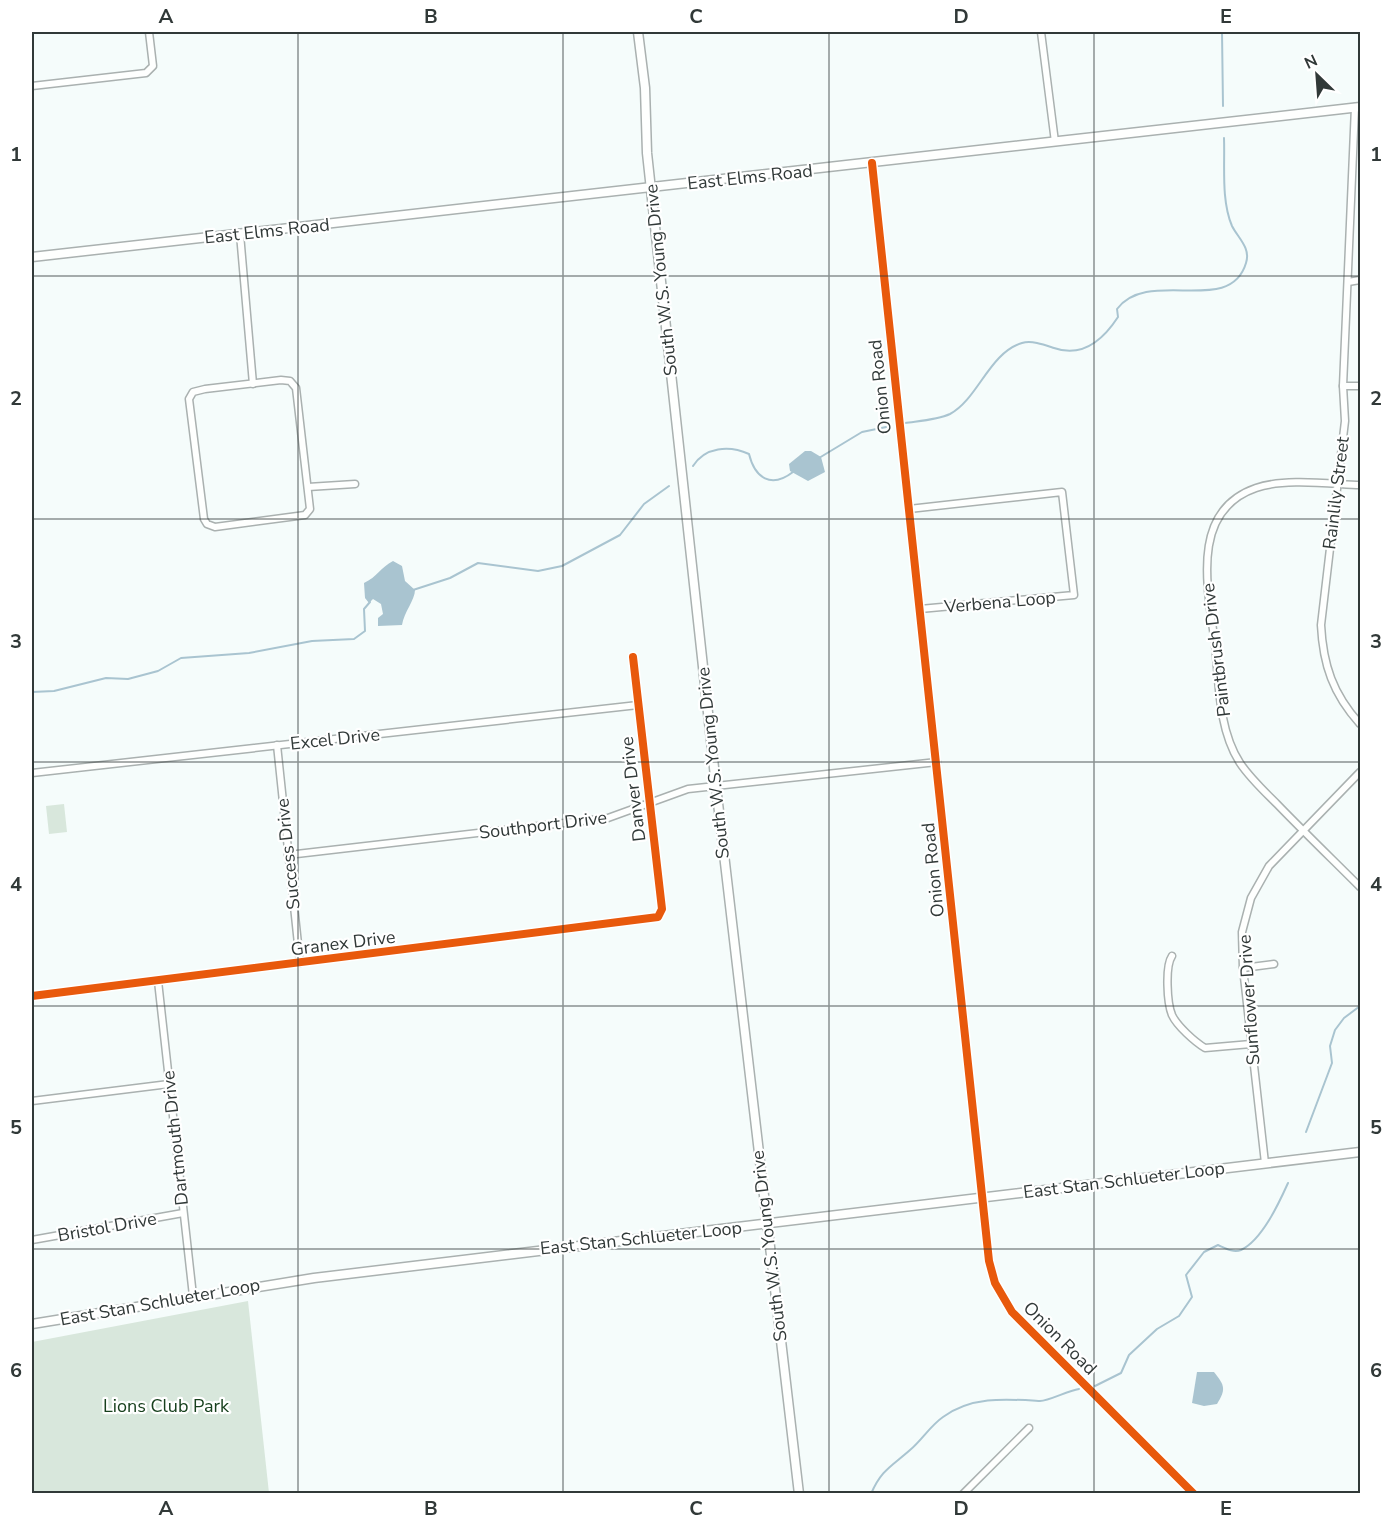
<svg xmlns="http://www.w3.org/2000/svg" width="1392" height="1525" font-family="'Nunito Sans',sans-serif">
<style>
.green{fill:#d8e7dc}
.water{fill:#a9c4d0}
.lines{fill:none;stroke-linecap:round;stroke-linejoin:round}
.stream{stroke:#a9c4d0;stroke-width:2}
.minor-casing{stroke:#aab1b0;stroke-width:9}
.secondary-casing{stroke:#aab1b0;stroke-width:11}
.minor{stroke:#fefffe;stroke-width:6}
.secondary{stroke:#fefffe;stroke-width:8}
.cycleway-casing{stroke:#fff;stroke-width:11}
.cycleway{stroke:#e8590c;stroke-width:8}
.grid{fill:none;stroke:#313938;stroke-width:1.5;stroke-opacity:0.55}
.labels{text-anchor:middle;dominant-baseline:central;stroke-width:4.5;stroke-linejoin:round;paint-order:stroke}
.street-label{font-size:18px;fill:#313938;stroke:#fff}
.park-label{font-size:18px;fill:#17401d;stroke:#fff}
.neatline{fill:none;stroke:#313938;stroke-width:2}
.grid-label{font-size:20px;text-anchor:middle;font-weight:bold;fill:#313938}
</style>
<rect width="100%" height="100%" fill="#f5fcfb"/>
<g class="green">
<path d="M64 804 67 832 49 834 46 806Z"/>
<path d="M248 1301 269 1493H32V1342Z"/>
</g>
<g class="water">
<path d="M805 451H811L821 457 825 472 808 481 790 471 789 464Z"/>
<path d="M393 561 402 566 405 581 415 590C415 600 404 612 402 625L378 626V618L383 614 381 604 373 599 369 603 365 598 364 583C377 577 381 567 393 561Z"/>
<path d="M1197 1372H1214C1225 1386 1226 1389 1217 1404L1204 1406 1192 1403Z"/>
</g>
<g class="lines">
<g class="stream">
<path d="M1222 32 1223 106"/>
<path d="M905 423C918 421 937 420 950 414 978 399 989 353 1022 343 1032 340 1045 345 1054 348 1082 358 1103 340 1118 317L1117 309C1149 267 1230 317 1246 263 1251 248 1238 238 1232 226 1221 200 1225 166 1224 138"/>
<path d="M819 458 862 432 891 426"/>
<path d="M693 466C705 447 729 445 749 454 755 478 771 489 793 472"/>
<path d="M413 590 450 578 478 563 538 571 562 566 620 535 644 504 669 486"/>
<path d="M32 692 54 691 106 678 128 679 158 671 181 658 249 653 312 641 354 639 365 631 364 609 370 602"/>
<path d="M1306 1132 1332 1063 1330 1046 1335 1030 1344 1018 1360 1006"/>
<path d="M1095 1386 1121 1373 1129 1355 1157 1329 1179 1316 1192 1297 1186 1275 1204 1252 1218 1245C1225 1248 1233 1253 1241 1250 1262 1240 1279 1203 1288 1183"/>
<path d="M871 1494C881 1470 892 1466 910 1450 922 1440 930 1426 943 1417 972 1396 1006 1399 1040 1401 1049 1401 1067 1391 1079 1389"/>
</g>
<g class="minor-casing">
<g id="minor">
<path d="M1041 32 1055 142"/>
<path d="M32 86 146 73 153 66 149 32"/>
<path d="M1355 107 1343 386 1345 421 1321 625C1323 665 1333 694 1360 724"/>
<path d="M872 163 989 1261 995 1283 1012 1312 1194 1494"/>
<path d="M240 234 253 384"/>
<path d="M1348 282 1360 280"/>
<path d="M281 380 290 381 296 388 310 509 305 515 215 527 207 524 204 519 189 399 193 392 205 389Z"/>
<path d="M1343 386H1360"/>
<path d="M1360 485C1331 484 1284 478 1256 488 1189 511 1208 590 1215 644 1219 682 1218 729 1240 763 1250 778 1264 791 1277 804 1304 832 1332 859 1360 887"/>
<path d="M308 487 355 484"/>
<path d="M909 509 1062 492 1074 595 920 609"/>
<path d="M277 745 300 963"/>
<path d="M32 773 638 705"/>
<path d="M288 855 608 818 688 789 937 762"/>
<path d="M1172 956C1165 966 1167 1003 1172 1015 1177 1026 1195 1042 1205 1048L1251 1044"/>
<path d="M1243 968 1274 964"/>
<path d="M158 981 193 1296"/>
<path d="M32 996 658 917 662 909 633 657"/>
<path d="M32 1101 169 1084"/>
<path d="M1265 1163 1243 968 1242 932 1251 898 1269 866 1360 772"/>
<path d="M32 1240 183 1213"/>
<path d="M963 1494 1029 1428"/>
</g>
</g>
<g class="secondary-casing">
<g id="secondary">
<path d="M638 32 645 88 647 153 716 786 799 1494"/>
<path d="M32 257 1360 107"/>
<path d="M32 1324 314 1278 1360 1152"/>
</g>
</g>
<use href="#minor" class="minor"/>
<use href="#secondary" class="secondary"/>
<g class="cycleway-casing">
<g id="cycleway">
<path d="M872 163 989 1261 995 1283 1012 1312 1194 1494"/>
<path d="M32 996 658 917 662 909 633 657"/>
</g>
</g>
<use href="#cycleway" class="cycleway"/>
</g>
<path class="grid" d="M298 32V1494M563 32V1494M829 32V1494M1094 32V1494M32 276H1360M32 519H1360M32 762H1360M32 1006H1360M32 1249H1360"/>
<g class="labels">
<g class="street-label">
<text transform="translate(750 177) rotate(-6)">East Elms Road</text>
<text transform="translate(267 231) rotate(-6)">East Elms Road</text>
<text transform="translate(661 280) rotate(-96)">South W.S. Young Drive</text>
<text transform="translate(880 387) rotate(-96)">Onion Road</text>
<text transform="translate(1336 493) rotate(-83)">Rainlily Street</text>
<text transform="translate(1000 602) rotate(-5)">Verbena Loop</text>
<text transform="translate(1216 650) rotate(-97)">Paintbrush Drive</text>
<text transform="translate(335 739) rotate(-6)">Excel Drive</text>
<text transform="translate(713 763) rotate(-96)">South W.S. Young Drive</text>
<text transform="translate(633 789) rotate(-97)">Danver Drive</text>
<text transform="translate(543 825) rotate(-7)">Southport Drive</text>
<text transform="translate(288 854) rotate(-96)">Success Drive</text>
<text transform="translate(933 870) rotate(-96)">Onion Road</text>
<text transform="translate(343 943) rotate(-7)">Granex Drive</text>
<text transform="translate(1249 1000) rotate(-94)">Sunflower Drive</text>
<text transform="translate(175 1138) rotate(-96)">Dartmouth Drive</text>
<text transform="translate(1124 1180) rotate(-7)">East Stan Schlueter Loop</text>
<text transform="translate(107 1227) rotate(-10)">Bristol Drive</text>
<text transform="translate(641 1238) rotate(-6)">East Stan Schlueter Loop</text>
<text transform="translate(769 1246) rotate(-97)">South W.S. Young Drive</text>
<text transform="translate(160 1302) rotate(-10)">East Stan Schlueter Loop</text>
<text transform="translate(1060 1338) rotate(45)">Onion Road</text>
</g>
<g class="park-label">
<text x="166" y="1406">Lions Club Park</text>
</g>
</g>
<rect width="1392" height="1525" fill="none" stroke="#ffffff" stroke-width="66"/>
<g transform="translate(1317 75) rotate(335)" stroke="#ffffff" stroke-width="4.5" paint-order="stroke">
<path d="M0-4.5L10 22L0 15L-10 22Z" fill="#313938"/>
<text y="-9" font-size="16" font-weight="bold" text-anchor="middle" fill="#313938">N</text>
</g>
<rect x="33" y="33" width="1326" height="1459" class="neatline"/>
<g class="grid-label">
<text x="166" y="23">A</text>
<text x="431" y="23">B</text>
<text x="696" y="23">C</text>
<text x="961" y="23">D</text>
<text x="1226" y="23">E</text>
<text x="16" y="161">1</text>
<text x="1376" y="161">1</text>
<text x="16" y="405">2</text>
<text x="1376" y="405">2</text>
<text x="16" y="648">3</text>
<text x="1376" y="648">3</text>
<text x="16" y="891">4</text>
<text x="1376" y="891">4</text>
<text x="16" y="1134">5</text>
<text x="1376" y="1134">5</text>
<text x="16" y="1377">6</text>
<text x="1376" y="1377">6</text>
<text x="166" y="1515">A</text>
<text x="431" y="1515">B</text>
<text x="696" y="1515">C</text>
<text x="961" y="1515">D</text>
<text x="1226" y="1515">E</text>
</g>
</svg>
